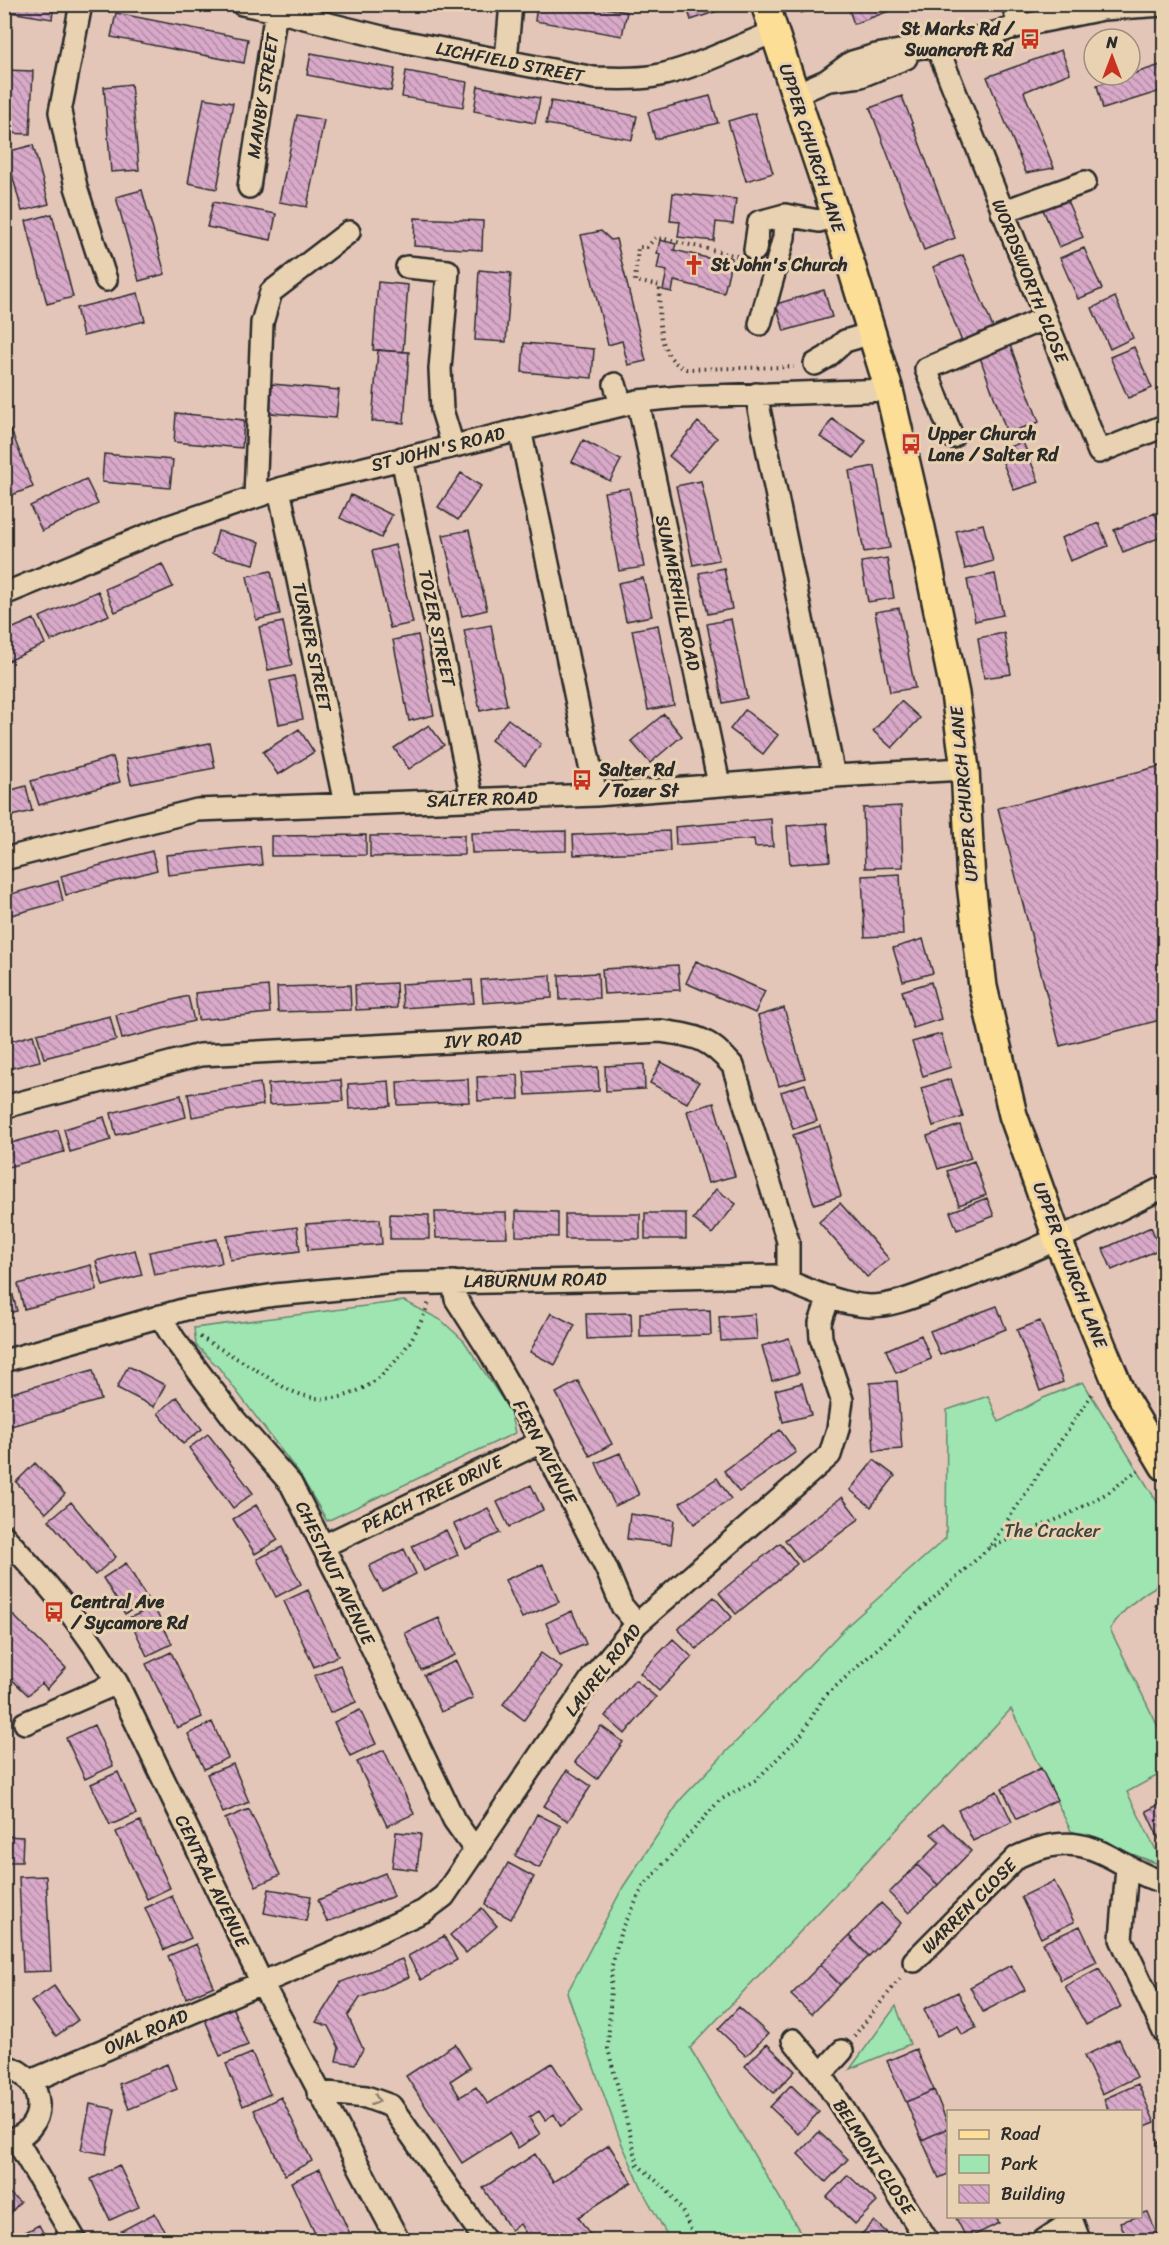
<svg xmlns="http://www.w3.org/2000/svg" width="1169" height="2245" viewBox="0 0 1169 2245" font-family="Sriracha,sans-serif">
<defs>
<pattern id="building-back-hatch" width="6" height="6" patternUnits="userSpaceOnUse" patternTransform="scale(1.5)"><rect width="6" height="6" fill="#d9a9c9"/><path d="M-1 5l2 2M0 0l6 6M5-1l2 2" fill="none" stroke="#b08aa3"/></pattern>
</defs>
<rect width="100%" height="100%" fill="#e4c6b8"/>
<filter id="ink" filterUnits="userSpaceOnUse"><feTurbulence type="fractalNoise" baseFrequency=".0167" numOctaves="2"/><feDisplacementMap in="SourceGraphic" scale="12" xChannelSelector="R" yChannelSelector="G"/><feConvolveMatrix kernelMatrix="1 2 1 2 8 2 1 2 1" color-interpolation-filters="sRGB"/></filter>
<g filter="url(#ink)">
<path fill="#9ee5b2" stroke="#64886e" stroke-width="1.5" d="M404,1301L441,1320L464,1341L510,1411L515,1433L327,1521L300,1475L219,1368L196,1345L194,1328Z
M1083,1382L1164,1513V1582C1142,1593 1124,1608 1110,1629L1164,1739V1772L1127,1792L1164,1866L1071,1831L1011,1709L690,2048L805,2240H670L646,2197L621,2142L567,1993L623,1887L682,1798L849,1624L946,1538L947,1410L988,1396L999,1422L1041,1399Z
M896,2006L910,2044L850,2069Z"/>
<path fill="url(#building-back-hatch)" stroke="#2b2b2b" stroke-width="1.5" d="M4,4H54L52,19L4,11Z
M537,4H584L627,12L622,36L535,21Z
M686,4H718L720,10L691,20Z
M798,4H822L801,13Z
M847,4H908L854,24Z
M116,13L248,39L244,63L111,37Z
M1061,50L1070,73L1024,92L1054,168L1026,173L987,77Z
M311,53L395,69L391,91L307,75Z
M1164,64V90L1103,109L1097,85Z
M4,70L33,71L30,134L4,133Z
M406,71L467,82L463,107L402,97Z
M131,84L139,170L111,172L104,87Z
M478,86L540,98L535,123L474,111Z
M710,96L718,123L655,139L648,112Z
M902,96L955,238L924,250L870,108Z
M204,98L233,103L217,189L188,183Z
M551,101L637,116L632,140L546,124Z
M755,113L773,173L746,181L728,121Z
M297,115L324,120L307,207L279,202Z
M33,145L49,204L22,211L6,152Z
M142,190L165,274L139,281L116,197Z
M673,193L736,199L733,224L716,222L714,241L678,237L680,222L670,221Z
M1065,196L1083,237L1059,247L1042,207Z
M213,202L276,214L271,240L207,227Z
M52,214L73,297L47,304L26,221Z
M415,218L483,221L482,250L414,246Z
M601,231L611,240L616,239L646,361L628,365L622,341L608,345L581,235Z
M660,240L676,244L674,250L720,261L722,255L732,258L724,293L674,281L672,292L663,290L667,271L657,269L660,254L657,253Z
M1084,248L1102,289L1078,299L1060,258Z
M963,255L994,330L962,342L933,267Z
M479,270L511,273L506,342L475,340Z
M378,282L408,285L403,352L373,350Z
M824,290L832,317L784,331L776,304Z
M138,293L145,321L83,336L76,308Z
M1115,297L1133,338L1110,349L1092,308Z
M1008,340L1039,422L1007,433L978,352Z
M524,343L594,349L592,378L522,372Z
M1134,347L1152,388L1128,398L1110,357Z
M378,350L409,352L404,423L372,421Z
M272,384L339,390L336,418L270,413Z
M176,413L244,420L242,448L174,442Z
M832,419L866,441L854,458L820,437Z
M698,422L717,438L688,472L669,456Z
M11,430L33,487L4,498V433Z
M583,440L621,460L610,481L572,462Z
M1023,442L1039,482L1014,490L998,451Z
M104,454L173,460L170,488L102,482Z
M875,466L890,548L864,552L849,471Z
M461,473L481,486L458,520L438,507Z
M86,479L98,504L42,531L30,506Z
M701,481L719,560L693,565L676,486Z
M629,488L644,567L619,571L604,492Z
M351,495L392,515L381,538L340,518Z
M1155,513L1160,526L1164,525V545L1161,537L1123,552L1114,530Z
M1099,523L1108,546L1070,561L1061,538Z
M983,524L993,561L965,569L956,531Z
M469,530L487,610L462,616L443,535Z
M218,531L260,542L254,564L212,554Z
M395,545L413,623L390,628L372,551Z
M887,558L894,598L868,602L861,562Z
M162,564L173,587L115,612L105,589Z
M724,568L732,609L708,614L699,573Z
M271,571L280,614L256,620L247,576Z
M995,574L1003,615L975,621L967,580Z
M643,578L652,616L626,621L618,583Z
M98,591L109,615L51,641L40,617Z
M899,608L915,688L890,692L875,612Z
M34,619L45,644L4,663V632Z
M731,619L747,698L723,703L707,624Z
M283,622L292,665L268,670L259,627Z
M491,625L507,705L480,711L464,630Z
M658,625L674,705L648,710L632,630Z
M1004,633L1011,674L984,678L978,638Z
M418,635L434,715L409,721L393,640Z
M294,676L303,719L279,724L270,681Z
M901,701L920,718L892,748L873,731Z
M745,710L778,735L763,754L730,729Z
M664,714L682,736L650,763L631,741Z
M508,719L541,744L525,766L491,740Z
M429,725L444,745L409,769L394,748Z
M299,729L314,752L278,775L263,752Z
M210,743L215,768L131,784L126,759Z
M113,757L120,782L39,805L31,781Z
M1164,765V1019L1060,1046L998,808Z
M26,786L32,811L4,818V792Z
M901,806L903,867L865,868L863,808Z
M771,819L773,846L755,847L754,839L676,845L675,827Z
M827,823L830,861L790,864L787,826Z
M566,831V851L472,853L471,833Z
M669,831L670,851L574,855L573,835Z
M366,835V855L271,856V836Z
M464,835V855L370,857V836Z
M260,846L262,865L168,875L166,855Z
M152,851L157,870L66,895L61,876Z
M900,874L903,935L865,937L862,876Z
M58,881L63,901L4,917V896Z
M923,939L933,973L903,981L893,948Z
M696,961L765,991L755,1013L686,983Z
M678,965L680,990L604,994L602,969Z
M598,973L599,998L560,1000L559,975Z
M551,975L552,998L483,1003L481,980Z
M472,980L474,1003L403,1008L401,984Z
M931,982L941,1019L913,1028L902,991Z
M396,983L397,1008L356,1010L355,985Z
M350,985L351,1010L278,1012L277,987Z
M268,986L270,1013L198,1020L195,993Z
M188,996L194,1021L122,1039L116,1015Z
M784,1008L805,1078L779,1086L758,1016Z
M110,1016L116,1040L44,1058L37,1034Z
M941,1034L951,1067L923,1076L912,1042Z
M33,1035L40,1061L4,1070V1043Z
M661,1062L699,1082L687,1103L650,1083Z
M644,1064L645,1089L606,1091L605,1066Z
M598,1067L599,1091L526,1095L524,1071Z
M518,1075L519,1099L478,1101L477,1077Z
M468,1079L469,1102L398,1105L397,1082Z
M951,1079L963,1117L933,1126L921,1088Z
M341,1080L343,1101L269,1105L268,1084Z
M389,1081L391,1106L349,1109L348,1084Z
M260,1083L263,1105L192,1117L188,1094Z
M805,1084L817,1121L793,1129L781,1092Z
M181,1095L186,1117L116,1135L111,1113Z
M714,1103L735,1176L708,1183L687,1111Z
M104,1117L111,1140L70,1152L64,1129Z
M960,1125L971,1158L938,1169L927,1136Z
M820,1126L841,1196L814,1204L793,1135Z
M58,1130L64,1152L4,1168V1145Z
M974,1161L986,1195L959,1205L947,1171Z
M716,1189L736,1204L712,1234L693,1219Z
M987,1198L994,1216L957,1230L950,1212Z
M840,1203L889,1259L867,1277L819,1222Z
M516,1211L558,1212V1237L516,1236Z
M435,1212H506L507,1237L436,1238Z
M645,1213H686V1239H645Z
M390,1214L429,1215V1239H390Z
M565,1214H640V1239H565Z
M380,1219L382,1244L308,1250L306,1224Z
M297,1227L300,1251L230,1260L227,1236Z
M1151,1227L1160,1249L1112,1270L1103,1249Z
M217,1239L222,1263L154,1275L149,1252Z
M135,1250L142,1275L103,1286L96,1261Z
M91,1265L97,1290L24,1309L18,1284Z
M11,1288L17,1311L4,1314V1289Z
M997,1306L1006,1329L940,1355L930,1331Z
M710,1310L711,1335L640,1337V1313Z
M551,1313L575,1325L555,1365L530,1352Z
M631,1313L632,1337L587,1339L586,1314Z
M755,1314L757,1339L721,1341L719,1317Z
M1040,1321L1063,1382L1040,1391L1017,1330Z
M921,1335L931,1359L896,1373L886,1350Z
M789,1338L799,1373L772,1381L762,1346Z
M128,1366L165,1385L154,1407L117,1388Z
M93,1370L101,1400L4,1428V1395Z
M578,1381L612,1444L590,1456L556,1393Z
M897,1381L902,1449L874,1451L870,1383Z
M802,1383L811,1415L783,1422L775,1390Z
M177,1397L202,1429L183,1444L158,1413Z
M780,1430L796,1452L739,1492L724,1471Z
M208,1434L253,1493L233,1508L189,1448Z
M620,1453L639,1495L615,1506L596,1463Z
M874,1460L895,1476L871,1507L850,1490Z
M35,1463L65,1494L46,1513L16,1482Z
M717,1478L731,1499L694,1524L680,1503Z
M531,1485L543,1510L509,1527L497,1502Z
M842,1497L859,1519L802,1562L785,1540Z
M71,1502L116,1557L95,1575L49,1520Z
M256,1505L278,1540L255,1554L233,1519Z
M488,1508L500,1533L466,1549L454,1524Z
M630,1514L674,1520L671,1544L627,1539Z
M446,1530L458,1555L424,1571L412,1546Z
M780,1543L797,1564L736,1614L719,1593Z
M282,1547L301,1584L276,1597L257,1559Z
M404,1549L416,1574L382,1591L369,1566Z
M126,1563L148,1600L125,1614L103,1578Z
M543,1564L559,1602L522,1618L505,1580Z
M308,1590L338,1656L314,1667L284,1601Z
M714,1597L732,1617L696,1649L678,1629Z
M1164,1601V1627L1155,1605Z
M4,1606L66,1668L47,1689L42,1683L28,1695L4,1672Z
M154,1607L172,1644L147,1656L129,1618Z
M572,1611L586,1644L560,1655L546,1623Z
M439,1618L455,1655L421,1670L405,1633Z
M673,1639L692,1657L659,1691L640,1673Z
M171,1652L202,1717L177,1728L146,1664Z
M541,1653L562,1668L524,1720L503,1704Z
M456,1661L473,1698L441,1712L424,1675Z
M340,1665L356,1702L330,1713L314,1676Z
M635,1680L656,1697L625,1734L605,1716Z
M360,1710L376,1744L350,1756L334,1722Z
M212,1722L228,1758L204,1769L188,1734Z
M94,1725L113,1766L85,1779L66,1738Z
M601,1726L623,1742L597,1779L575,1762Z
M384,1750L414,1814L387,1826L357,1762Z
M233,1764L249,1802L223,1813L207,1774Z
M1041,1768L1057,1800L1017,1819L1002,1788Z
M567,1770L591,1786L568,1821L544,1806Z
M118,1772L136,1814L110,1825L91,1784Z
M997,1791L1012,1822L973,1841L958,1810Z
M1164,1802V1841L1161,1843L1146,1811Z
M249,1809L280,1875L256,1886L225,1819Z
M537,1814L561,1826L539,1868L515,1856Z
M140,1821L170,1888L147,1899L116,1832Z
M943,1823L971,1851L938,1885L917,1865L940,1842L931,1834Z
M396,1832L421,1834L417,1870L392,1867Z
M4,1836L23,1837L22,1862H4Z
M508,1863L534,1877L511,1919L485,1905Z
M917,1865L938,1885L909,1913L889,1893Z
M385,1873L394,1896L327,1922L318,1900Z
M46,1876L51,1971L23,1972L19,1877Z
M1054,1881L1074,1922L1041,1938L1021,1897Z
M269,1889L311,1896L306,1921L264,1913Z
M172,1896L191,1938L164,1950L145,1908Z
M881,1903L901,1923L869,1956L849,1936Z
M482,1908L497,1926L466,1953L450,1935Z
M1080,1926L1097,1962L1061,1980L1043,1943Z
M444,1936L457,1960L421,1980L408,1956Z
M849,1936L869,1956L840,1985L820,1965Z
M196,1944L214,1986L186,1998L168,1956Z
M402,1959L409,1977L360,1998L348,2016L363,2049L355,2064L336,2061L339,2048L328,2026L316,2022L341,1982Z
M820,1965L840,1985L811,2014L791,1995Z
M1011,1965L1025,1990L983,2012L970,1987Z
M1099,1968L1121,2007L1086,2025L1065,1986Z
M54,1986L78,2020L56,2036L31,2002Z
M958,1992L976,2028L962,2035L958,2026L937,2036L924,2009Z
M231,2004L248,2045L220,2056L203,2015Z
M739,2007L768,2034L746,2056L718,2029Z
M1119,2039L1137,2077L1102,2094L1084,2056Z
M455,2044L470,2068L450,2081L460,2097L476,2087L488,2104L552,2063L583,2111L561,2126L554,2114L545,2120L539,2111L529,2118L540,2134L518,2148L509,2133L462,2163L406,2076Z
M767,2044L795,2071L774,2093L745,2066Z
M916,2049L934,2090L906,2102L887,2061Z
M252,2053L270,2094L243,2106L226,2064Z
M167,2064L177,2089L129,2109L119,2084Z
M1138,2084L1155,2123L1140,2129V2112H1109L1104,2099Z
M791,2085L819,2112L798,2134L770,2107Z
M934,2090L948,2124V2128L922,2140L906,2102Z
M281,2097L312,2161L285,2175L254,2110Z
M90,2104L115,2109L106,2154L81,2150Z
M948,2128V2174L939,2178L922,2140Z
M819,2132L848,2159L826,2182L798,2154Z
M1164,2140V2160L1157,2143Z
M609,2145L632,2182L578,2217L594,2240H525L529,2238L520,2224L511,2230L483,2188L535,2154L553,2182Z
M119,2165L139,2207L110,2220L91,2179Z
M320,2169L350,2234L337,2240H318L291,2182Z
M848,2175L877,2202L855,2224L827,2197Z
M4,2189L20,2202L4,2221Z
M1148,2212L1159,2240H1127L1120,2222L1140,2216V2214Z
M155,2213L169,2240H126L121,2231Z
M955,2216H995L999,2223L967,2239Z
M874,2221L895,2240H856Z
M39,2225L47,2240H15L14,2238Z"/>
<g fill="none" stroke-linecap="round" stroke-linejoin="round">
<g stroke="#2b2b2b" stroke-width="26">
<path id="minor" d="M81,4L60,112L76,187L106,280
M242,4L276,11L390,39L594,78C614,78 635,80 655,76C691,70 738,46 774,32
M1013,4L1019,26
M936,44L1099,452L1164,426
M506,60L511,4
M830,80L861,76L906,58
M796,94L826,81L852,62L876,55L981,37L1019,26L1103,9L1164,5
M249,187L277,4
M1002,212L1085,182
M755,250L759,222L785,215L819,221L836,216
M407,267L448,271L440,369L442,410L453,446
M760,324L784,237L785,215
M815,364L827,357L845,341L872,333
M615,384L621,405
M756,394L834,776
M638,401L719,784
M520,429L596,795
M952,437L926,369L1045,318
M402,458L472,799
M279,489L345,804
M255,497L262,323L271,292L349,232
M4,594L167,527L279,489L638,401L679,397L889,390
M4,859L197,810L596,795L834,776L965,769
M4,1107L200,1055L660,1031C696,1036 708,1037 733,1066L788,1241V1281
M453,1282L456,1299L490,1352L541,1442L606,1568L622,1606L637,1624
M160,1316L174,1339L235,1420L291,1484L336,1572L454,1820L476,1851
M4,1361L186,1309L275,1295L392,1284L775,1276C805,1288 838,1305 870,1306C894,1306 918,1295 940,1287C1019,1259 1091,1224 1164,1187
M4,1536C46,1582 87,1629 117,1683L262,1983L398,2240
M323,1546L541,1442
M25,1723L117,1683
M1127,1868L1121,1939L1164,2032
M914,1961L1017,1857C1041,1846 1067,1839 1093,1849C1118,1858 1138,1876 1164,1882
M793,2040L821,2074L927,2240
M4,2066C49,2076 50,2135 4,2141
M821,2074L842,2051
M31,2081L348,1946L424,1911L444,1896L594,1675L637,1624L830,1455L838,1429L842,1400L821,1338L820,1323L829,1297
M318,2092L366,2097L391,2106L485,2240
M16,2139L75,2240
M1070,2216L1079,2240
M1044,2240L1071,2222"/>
</g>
<g stroke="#2b2b2b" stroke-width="32">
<path id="major" d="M765,4L836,216L889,390L921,528L955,694L965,769L971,883L983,987L1013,1115L1058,1240L1122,1395L1164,1466"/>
</g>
<path stroke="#2b2b2b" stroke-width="4" stroke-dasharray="1.5 4.5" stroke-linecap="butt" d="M737,256L656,237L647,247H638L635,281L660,286C659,313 655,357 686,369L794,367
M200,1337C221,1349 242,1361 263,1374C273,1380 283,1388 294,1392C358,1419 410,1357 429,1302
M989,1548L1065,1516L1109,1492L1140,1468
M854,2036L902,1976
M696,2240L681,2209L667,2190L638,2165L608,2049L612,1966L620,1934L643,1887L720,1800L756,1780L801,1735L824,1697L989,1548L1094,1391"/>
<use href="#minor" stroke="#e8d2b1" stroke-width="21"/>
<use href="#major" stroke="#fcde96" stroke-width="27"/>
</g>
<defs><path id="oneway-chevron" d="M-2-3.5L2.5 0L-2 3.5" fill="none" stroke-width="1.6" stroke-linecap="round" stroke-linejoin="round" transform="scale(1.5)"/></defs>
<use stroke="#8a7e6e" href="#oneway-chevron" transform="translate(376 2100) rotate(21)"/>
</g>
<defs>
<g id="bus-bare" transform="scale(1.62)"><path d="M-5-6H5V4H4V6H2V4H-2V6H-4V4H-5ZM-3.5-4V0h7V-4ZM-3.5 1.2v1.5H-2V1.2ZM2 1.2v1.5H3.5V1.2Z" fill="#c8321e" stroke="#e8d2b1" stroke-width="2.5" paint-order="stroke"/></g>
<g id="church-bare" transform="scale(1.62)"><path d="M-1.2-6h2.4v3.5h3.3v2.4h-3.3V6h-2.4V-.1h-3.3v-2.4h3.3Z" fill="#c8321e" stroke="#e8d2b1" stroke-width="2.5" paint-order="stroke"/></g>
</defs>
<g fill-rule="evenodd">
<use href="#bus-bare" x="1030" y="39"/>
<use href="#church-bare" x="694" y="265"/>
<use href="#bus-bare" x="911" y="444"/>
<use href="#bus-bare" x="582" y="780"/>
<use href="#bus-bare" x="54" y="1612"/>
</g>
<g text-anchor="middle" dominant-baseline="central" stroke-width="6" stroke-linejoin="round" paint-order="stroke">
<g font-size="18" font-weight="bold" fill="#2b2b2b" stroke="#e8d2b1" text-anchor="start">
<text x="1013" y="29" text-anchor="end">St Marks Rd /<tspan x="1013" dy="21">Swancroft Rd</tspan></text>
<text x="711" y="265">St John's Church</text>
<text x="928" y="434">Upper Church<tspan x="928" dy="21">Lane / Salter Rd</tspan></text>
<text x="599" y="770">Salter Rd<tspan x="599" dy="21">/ Tozer St</tspan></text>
<text x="71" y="1602">Central Ave<tspan x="71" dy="21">/ Sycamore Rd</tspan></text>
</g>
<g font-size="18" fill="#2b2b2b" stroke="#e8d2b1">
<text transform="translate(510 62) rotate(11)">LICHFIELD STREET</text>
<text transform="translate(263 96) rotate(-81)">MANBY STREET</text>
<text transform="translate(812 148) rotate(72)">UPPER CHURCH LANE</text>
<text transform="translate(1030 281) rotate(68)">WORDSWORTH CLOSE</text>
<text transform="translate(438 449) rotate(-14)">ST JOHN'S ROAD</text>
<text transform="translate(678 593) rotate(78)">SUMMERHILL ROAD</text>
<text transform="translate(437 628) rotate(78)">TOZER STREET</text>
<text transform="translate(312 647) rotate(78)">TURNER STREET</text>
<text transform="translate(964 794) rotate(-95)">UPPER CHURCH LANE</text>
<text transform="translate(482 799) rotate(-2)">SALTER ROAD</text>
<text transform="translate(483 1040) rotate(-3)">IVY ROAD</text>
<text transform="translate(1070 1265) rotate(69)">UPPER CHURCH LANE</text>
<text transform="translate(535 1280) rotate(-1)">LABURNUM ROAD</text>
<text transform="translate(545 1452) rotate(62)">FERN AVENUE</text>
<text transform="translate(432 1494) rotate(-26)">PEACH TREE DRIVE</text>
<text transform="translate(335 1573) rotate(64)">CHESTNUT AVENUE</text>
<text transform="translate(603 1670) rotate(-52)">LAUREL ROAD</text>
<text transform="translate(212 1881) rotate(64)">CENTRAL AVENUE</text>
<text transform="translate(969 1906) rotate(-45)">WARREN CLOSE</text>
<text transform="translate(146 2032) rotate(-23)">OVAL ROAD</text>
<text transform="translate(874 2157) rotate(57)">BELMONT CLOSE</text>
</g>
<g font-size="18" fill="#3c473f" stroke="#e8d2b1">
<text x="1052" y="1531">The Cracker</text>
</g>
</g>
<rect width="1169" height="2245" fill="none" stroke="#e8d2b1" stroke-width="24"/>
<rect x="12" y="12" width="1145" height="2221" fill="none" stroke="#2b2b2b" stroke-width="2" filter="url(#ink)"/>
<rect x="947" y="2110" width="195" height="108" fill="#e8d2b1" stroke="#9c8f7b" stroke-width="1.5"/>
<rect x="959" y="2130" width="30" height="9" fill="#fcde96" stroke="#9c8f7b" stroke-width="1.5"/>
<text x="1001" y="2140" font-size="18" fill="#2b2b2b">Road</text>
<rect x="959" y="2155" width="30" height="18" fill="#9ee5b2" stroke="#9c8f7b" stroke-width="1.5"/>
<text x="1001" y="2170" font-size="18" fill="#2b2b2b">Park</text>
<rect x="959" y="2185" width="30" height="18" fill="url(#building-back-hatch)" stroke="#9c8f7b" stroke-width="1.5"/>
<text x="1001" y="2200" font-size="18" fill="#2b2b2b">Building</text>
<g transform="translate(1112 57)"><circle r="28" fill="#e8d2b1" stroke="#9c8f7b" stroke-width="1.5"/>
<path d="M0-4.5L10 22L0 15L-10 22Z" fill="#c8321e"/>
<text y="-9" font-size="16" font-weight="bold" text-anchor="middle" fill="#2b2b2b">N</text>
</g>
</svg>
